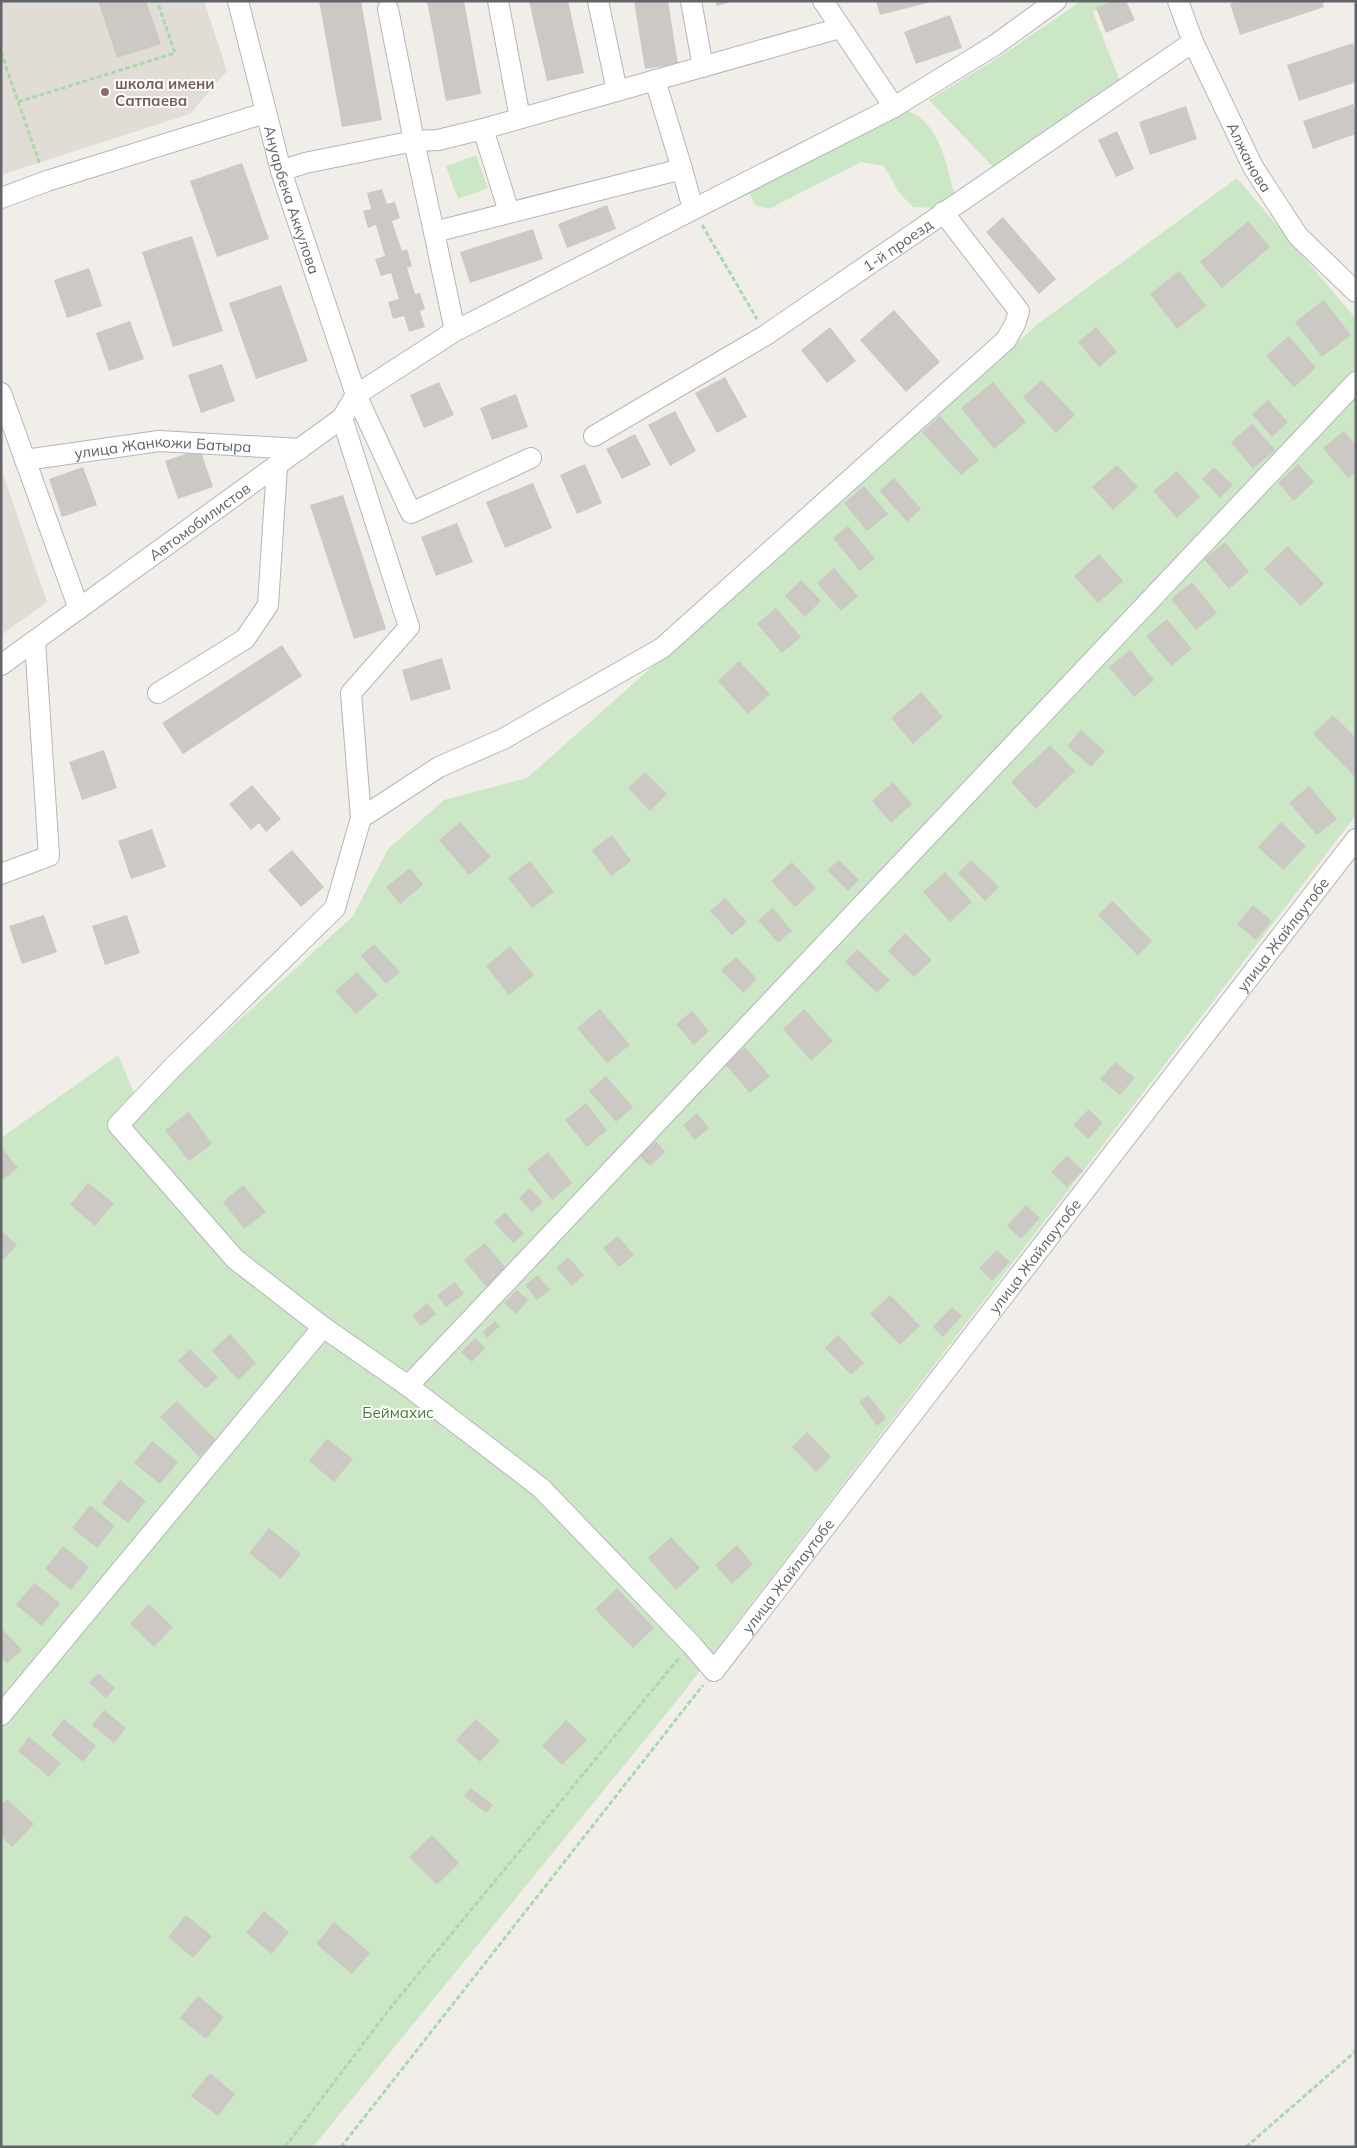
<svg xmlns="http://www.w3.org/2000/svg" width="1357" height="2148" viewBox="0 0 1357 2148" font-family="Mulish,sans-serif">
<rect width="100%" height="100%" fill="#f1ede8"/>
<path fill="#e1ddd6" d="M1,1H204L227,71L190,114L1,175Z
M1,468L47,602L1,635Z"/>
<path fill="#cce7c6" d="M1081,1H1108L1093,12L1121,84L993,167L929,100L1001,56Z
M908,111C940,124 946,163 954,193L933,208L913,207L900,194L884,166L861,162L769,209L755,205L747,189Z
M476,155L488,188L458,199L446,166Z
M1237,178L1356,319V815L679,1698L313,2147H1V1138L118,1055L141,1110L353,916L388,849L444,800L527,778L1039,323Z"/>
<path fill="#ccc8c4" d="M98,1H146L161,44L117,58Z
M319,1H361L382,120L342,127Z
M427,1H464L481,94L446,101Z
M529,1H568L584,73L547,81Z
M634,1H668L678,64L645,69Z
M715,1H730V2L717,6Z
M876,1H931V2L880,15Z
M1111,1H1126L1135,20L1106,33L1096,8Z
M1238,1H1322L1324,7L1240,35L1230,4Z
M950,15L962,48L916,64L904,32Z
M1353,43L1356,51V82L1299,101L1287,65Z
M1353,104L1356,113V134L1313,149L1303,121Z
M1186,106L1197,139L1150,155L1139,122Z
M1117,131L1134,169L1116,177L1098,140Z
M242,163L269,239L217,257L190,181Z
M382,189L387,204L395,202L400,218L392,221L402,251L407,249L412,266L407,268L415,294L420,293L425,309L420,311L425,327L409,332L404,316L393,319L388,302L399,299L391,273L381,276L375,259L385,256L376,225L368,228L363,211L371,209L367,193Z
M607,205L616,229L567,248L558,224Z
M1003,217L1056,279L1039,294L986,232Z
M1248,221L1270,247L1222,288L1200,262Z
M533,229L543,259L470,283L460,252Z
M192,236L223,331L173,347L142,252Z
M89,268L102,306L67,318L54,280Z
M1179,271L1206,306L1177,329L1150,294Z
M281,285L308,361L256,379L229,303Z
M1324,300L1351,335L1322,357L1295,322Z
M894,310L940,362L906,392L860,340Z
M130,321L144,359L109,371L96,333Z
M830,327L856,361L827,383L801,350Z
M1096,327L1117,352L1099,367L1078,342Z
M1289,336L1316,368L1294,387L1266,356Z
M222,364L235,401L201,413L188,375Z
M725,377L747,417L717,433L695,393Z
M1042,380L1075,415L1056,433L1023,397Z
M439,382L454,415L424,428L410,395Z
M993,382L1026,422L994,449L961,408Z
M516,394L528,427L492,440L480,408Z
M1268,400L1288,422L1272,437L1252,414Z
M675,411L696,451L670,466L648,425Z
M940,416L979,460L961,475L922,432Z
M1252,424L1275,450L1253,469L1231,442Z
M1344,431L1356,445V472L1348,478L1323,448Z
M635,434L651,465L622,479L606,449Z
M200,449L213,487L178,499L165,461Z
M585,464L602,503L577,514L560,475Z
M1298,464L1314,482L1294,501L1278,483Z
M1117,465L1138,487L1113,510L1092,487Z
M83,467L97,505L62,517L49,479Z
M1214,467L1233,485L1220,498L1202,479Z
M1177,471L1200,497L1177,518L1153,491Z
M894,478L921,509L907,522L880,491Z
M533,483L552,528L505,548L486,502Z
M864,486L888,514L867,531L844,503Z
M343,495L386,629L354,639L310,505Z
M457,523L473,562L436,576L421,537Z
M848,526L875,558L860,571L833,538Z
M1225,542L1249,572L1229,589L1204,559Z
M1288,546L1324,584L1301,606L1264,569Z
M1099,554L1123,581L1098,603L1074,576Z
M834,568L858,596L841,611L817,583Z
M801,580L821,601L805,617L785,596Z
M1192,582L1217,613L1196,630L1171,599Z
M776,608L801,637L782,653L757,624Z
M1167,619L1192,649L1171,666L1146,636Z
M282,645L302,676L183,754L162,723Z
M1130,650L1154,680L1134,697L1109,667Z
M442,658L451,689L411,701L402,670Z
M739,661L770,694L748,714L718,681Z
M921,692L943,717L913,744L891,718Z
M1333,715L1356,738V778L1313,734Z
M1081,730L1105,751L1091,767L1067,746Z
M1050,745L1075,771L1036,809L1011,782Z
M104,750L117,788L82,800L69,762Z
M645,772L667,794L650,811L628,788Z
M893,782L912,804L891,823L872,801Z
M252,785L281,819L266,832L259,823L251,830L229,804Z
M1309,786L1337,819L1317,835L1289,803Z
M460,822L491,857L469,875L439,840Z
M1281,822L1306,846L1283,870L1258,847Z
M152,829L166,867L131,879L118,841Z
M612,835L631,861L611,876L592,850Z
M292,850L324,887L301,907L268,870Z
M839,860L859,880L848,891L827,870Z
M971,860L999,887L985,901L958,873Z
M530,861L554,892L532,908L508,878Z
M792,862L816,888L795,907L771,881Z
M410,868L423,885L400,904L386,887Z
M945,872L972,902L950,922L923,892Z
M725,898L747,922L732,935L710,911Z
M1113,901L1152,941L1138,956L1098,915Z
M1253,905L1272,921L1256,940L1237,924Z
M773,908L792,931L778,943L758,920Z
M44,915L57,952L22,964L9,926Z
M127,915L140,953L105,965L92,926Z
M905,933L932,960L914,977L888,951Z
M374,944L400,972L386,984L361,956Z
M510,946L534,975L509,995L486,966Z
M857,949L890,980L877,993L845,962Z
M736,957L757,979L743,993L721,970Z
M357,972L378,995L356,1014L335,991Z
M600,1009L630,1045L607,1063L577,1028Z
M804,1009L833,1041L811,1061L783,1029Z
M692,1011L709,1031L694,1045L676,1024Z
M745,1047L770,1076L750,1093L725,1064Z
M1115,1062L1135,1078L1120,1095L1100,1079Z
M606,1076L633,1107L616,1122L589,1091Z
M586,1103L607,1130L587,1147L565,1120Z
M1089,1109L1103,1123L1088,1139L1073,1125Z
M189,1112L212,1144L189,1161L165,1130Z
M697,1113L709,1128L695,1140L683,1125Z
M656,1141L665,1152L650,1166L640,1156Z
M1,1147L18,1168L1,1181Z
M548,1152L572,1183L552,1200L527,1169Z
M1067,1155L1083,1171L1067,1187L1051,1172Z
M88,1183L114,1203L95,1226L70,1205Z
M243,1185L266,1212L244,1229L223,1202Z
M530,1188L543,1202L532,1212L519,1198Z
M1026,1205L1040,1218L1021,1239L1007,1226Z
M505,1212L524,1234L513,1243L494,1222Z
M1,1230L17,1245L1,1262Z
M618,1236L634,1255L619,1267L603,1248Z
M485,1243L510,1273L489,1290L464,1260Z
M997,1250L1010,1262L992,1281L979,1268Z
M568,1257L584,1275L572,1286L556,1268Z
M538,1275L550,1290L537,1300L525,1285Z
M455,1282L464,1294L446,1307L437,1295Z
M517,1290L528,1300L516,1314L504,1303Z
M890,1295L920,1326L900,1345L870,1314Z
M427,1303L436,1314L421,1326L412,1316Z
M952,1307L962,1316L943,1337L933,1327Z
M495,1321L500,1326L487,1338L483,1332Z
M230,1334L256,1363L238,1380L212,1351Z
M838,1335L864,1363L851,1375L825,1348Z
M475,1338L485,1348L472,1362L461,1352Z
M190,1349L218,1377L206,1389L178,1361Z
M868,1395L886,1418L877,1426L859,1402Z
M177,1401L216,1440L199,1457L160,1417Z
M807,1432L831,1457L816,1472L792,1447Z
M327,1439L353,1459L334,1482L309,1461Z
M152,1441L178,1462L160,1484L134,1463Z
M120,1480L146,1501L128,1523L102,1503Z
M90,1505L115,1526L97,1548L72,1528Z
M269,1528L301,1554L281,1579L249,1553Z
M671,1537L700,1568L676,1590L648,1558Z
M737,1545L753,1564L732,1584L715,1565Z
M63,1546L89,1567L71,1590L45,1569Z
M34,1583L60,1603L42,1626L16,1605Z
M617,1588L654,1628L633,1648L595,1609Z
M149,1604L173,1627L154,1647L130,1624Z
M1,1628L22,1650L7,1663L1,1657Z
M98,1673L115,1688L106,1698L89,1683Z
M104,1710L126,1728L114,1743L92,1725Z
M64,1719L96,1746L83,1762L51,1735Z
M476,1719L500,1741L480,1762L456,1740Z
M566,1720L587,1740L562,1765L542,1746Z
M29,1737L61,1763L49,1777L18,1751Z
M471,1788L493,1805L486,1813L464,1796Z
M7,1799L34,1824L12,1847L1,1836V1805Z
M432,1835L459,1863L437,1885L409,1857Z
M264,1911L289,1932L272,1954L246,1933Z
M186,1915L212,1936L193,1958L168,1937Z
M334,1922L370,1953L352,1974L316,1944Z
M198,1996L224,2017L206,2039L180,2018Z
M210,2073L235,2094L218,2116L191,2096Z"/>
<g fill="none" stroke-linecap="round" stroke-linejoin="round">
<g stroke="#b3b7ba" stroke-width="22">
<g id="minor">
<path id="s1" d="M238,1L281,171L356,395L411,513L531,458"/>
<path d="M498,1L520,118"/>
<path d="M691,1L703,67"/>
<path d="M823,1L894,107"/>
<path id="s2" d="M1178,1L1193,42L1253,167L1298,236L1356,292"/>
<path d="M388,9L414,141L438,140L483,129L617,91L598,1"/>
<path d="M655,80L682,169"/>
<path d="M617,91L840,28"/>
<path d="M483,129L509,212"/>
<path d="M281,171L305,163L414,141L434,232L682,169L693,209"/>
<path d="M1,198L47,181L265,113"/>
<path id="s3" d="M943,212L1019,311L1015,324L1006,340L662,648L503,739L439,767L361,818L335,908L174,1066L118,1125L235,1259L323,1327L408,1386L541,1488L691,1644L714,1671L1356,839"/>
<path d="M434,232L455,331"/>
<path d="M1,393L79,609"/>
<path d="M342,418L409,627L351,693L361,818"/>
<path id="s4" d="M594,436L766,335L1193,42"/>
<path id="s5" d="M25,460L159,441L300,449"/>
<path id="s6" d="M1,665L342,418L356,395L455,331L894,107L995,45L1056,1"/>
<path d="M158,693L245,639L268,605L277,466"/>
<path d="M1,874L49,856L35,641"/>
<path d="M408,1386L1356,382"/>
<path d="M1,1715L323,1327"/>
</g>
</g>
<path stroke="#a9d9ac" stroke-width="3" stroke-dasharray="5 2.5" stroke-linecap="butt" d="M1,52L40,165
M18,102L175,53L157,1
M702,225L757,319
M285,2147L391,2007L679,1658
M341,2147L703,1685
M1246,2147L1356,2051"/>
<use href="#minor" stroke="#fff" stroke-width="20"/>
</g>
<circle fill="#8d6e63" stroke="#fff" stroke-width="2" cx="105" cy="92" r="5"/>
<g text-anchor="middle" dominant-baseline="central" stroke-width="4" stroke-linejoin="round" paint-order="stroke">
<g font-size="15" font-weight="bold" fill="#785e54" stroke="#fff" text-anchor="start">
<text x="115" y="83">школа имени<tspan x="115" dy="17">Сатпаева</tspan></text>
</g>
<g font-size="15" fill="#5f6568" stroke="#fff">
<text stroke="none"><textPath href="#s2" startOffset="172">Алжанова</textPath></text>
<text stroke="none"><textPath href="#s1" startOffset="206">Ануарбека Аккулова</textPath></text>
<text stroke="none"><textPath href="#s4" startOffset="359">1-й проезд</textPath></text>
<text stroke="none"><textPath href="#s5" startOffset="139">улица Жанкожи Батыра</textPath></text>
<text stroke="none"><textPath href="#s6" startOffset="245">Автомобилистов</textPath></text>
<text stroke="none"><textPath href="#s3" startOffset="3108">улица Жайлаутобе</textPath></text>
<text stroke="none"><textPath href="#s3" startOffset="2702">улица Жайлаутобе</textPath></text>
<text stroke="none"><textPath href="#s3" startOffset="2298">улица Жайлаутобе</textPath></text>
</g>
<g font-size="15" fill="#418036" stroke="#fff">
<text x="398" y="1412">Беймахис</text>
</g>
</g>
<rect width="1357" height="2148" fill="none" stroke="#5f6568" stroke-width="5"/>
</svg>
